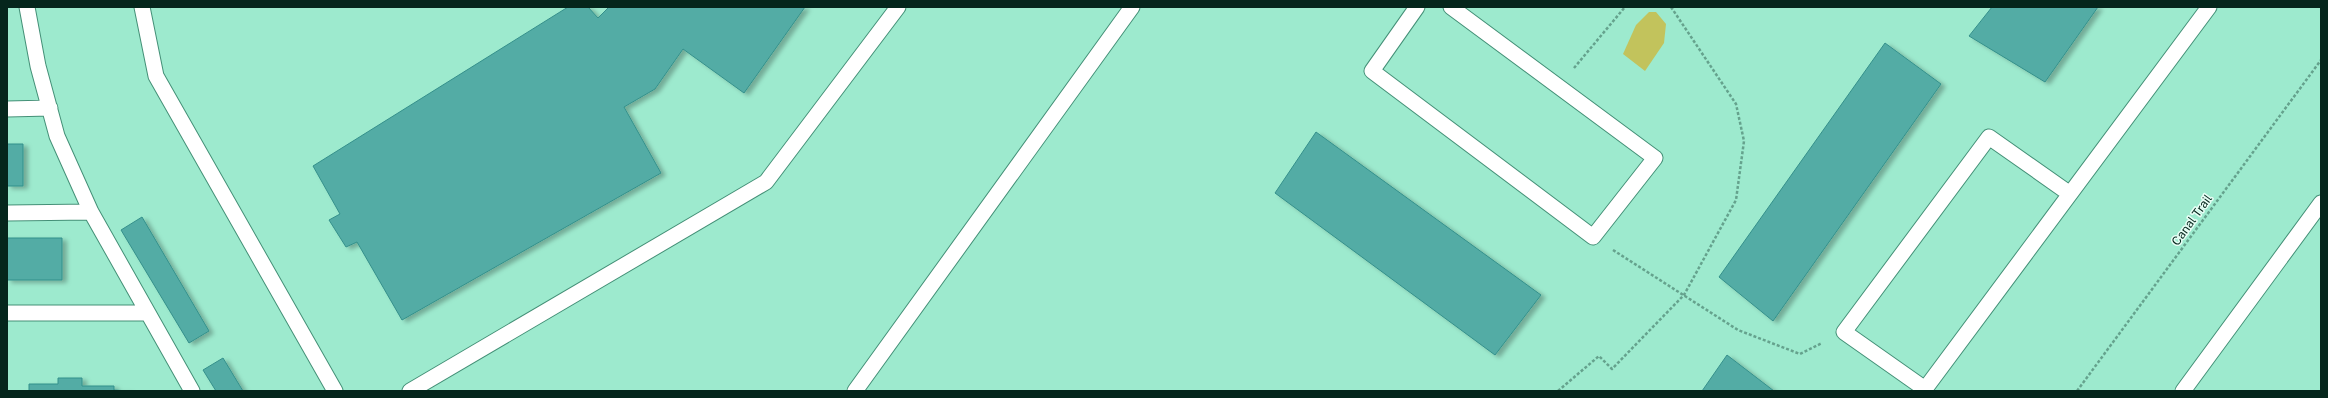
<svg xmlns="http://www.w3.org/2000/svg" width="2328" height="398" viewBox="0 0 2328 398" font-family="'Public Sans',sans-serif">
<defs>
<filter id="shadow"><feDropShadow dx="4.5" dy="2.5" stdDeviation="2" flood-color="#0004"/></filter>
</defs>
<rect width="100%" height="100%" fill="#9deace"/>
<path fill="#c2c35c" d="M1649,12H1656L1666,24L1664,43L1645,71L1623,54L1636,25Z"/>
<path fill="#53aca5" stroke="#35908b" filter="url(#shadow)" d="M568,7H588L598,18L609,7H805L744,93L683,49L655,89L624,107L661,173L402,320L357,242L346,247L329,220L340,214L313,166Z
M1992,7H2098L2045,82L1969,36Z
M1885,43L1941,84L1773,321L1719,277Z
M1316,132L1541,295L1495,355L1275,193Z
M7,144H23V186H7Z
M142,217L209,331L189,343L121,230Z
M7,238H62V280H7Z
M1727,355L1774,391H1702Z
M223,358L243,391H216L203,370Z
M58,378H82V386H114V390L129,391H29V384H58Z"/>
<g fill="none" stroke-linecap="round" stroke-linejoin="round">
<g stroke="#449077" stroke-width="17">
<path id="lane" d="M27,7L38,66L57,136L91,212L192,391
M142,7L156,76L335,391
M1417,7L1372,71L1593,237L1655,158L1451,7
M7,109L50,108
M2070,194L1989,137L1844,332L1925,389L2209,7
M7,213L91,212
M7,313H148
M410,391L766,182L898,7
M855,391L1132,7
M2183,391L2321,203"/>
</g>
<path stroke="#65a28d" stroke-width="2.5" stroke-dasharray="3 2" stroke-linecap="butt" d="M1574,68L1625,7
M1613,250L1738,330L1800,354L1822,343
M1558,391L1599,356L1612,369L1684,295L1736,200L1744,141L1736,104L1671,7
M2077,391L2321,60"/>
<use href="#lane" stroke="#fff" stroke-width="15"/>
</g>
<g text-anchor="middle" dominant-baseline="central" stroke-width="3" stroke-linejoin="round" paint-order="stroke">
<g font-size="12" fill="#05261c" stroke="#e8fef5">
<text transform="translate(2192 220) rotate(-54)">Canal Trail</text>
</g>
</g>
<rect width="2328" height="398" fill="none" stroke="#05261c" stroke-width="16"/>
</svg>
